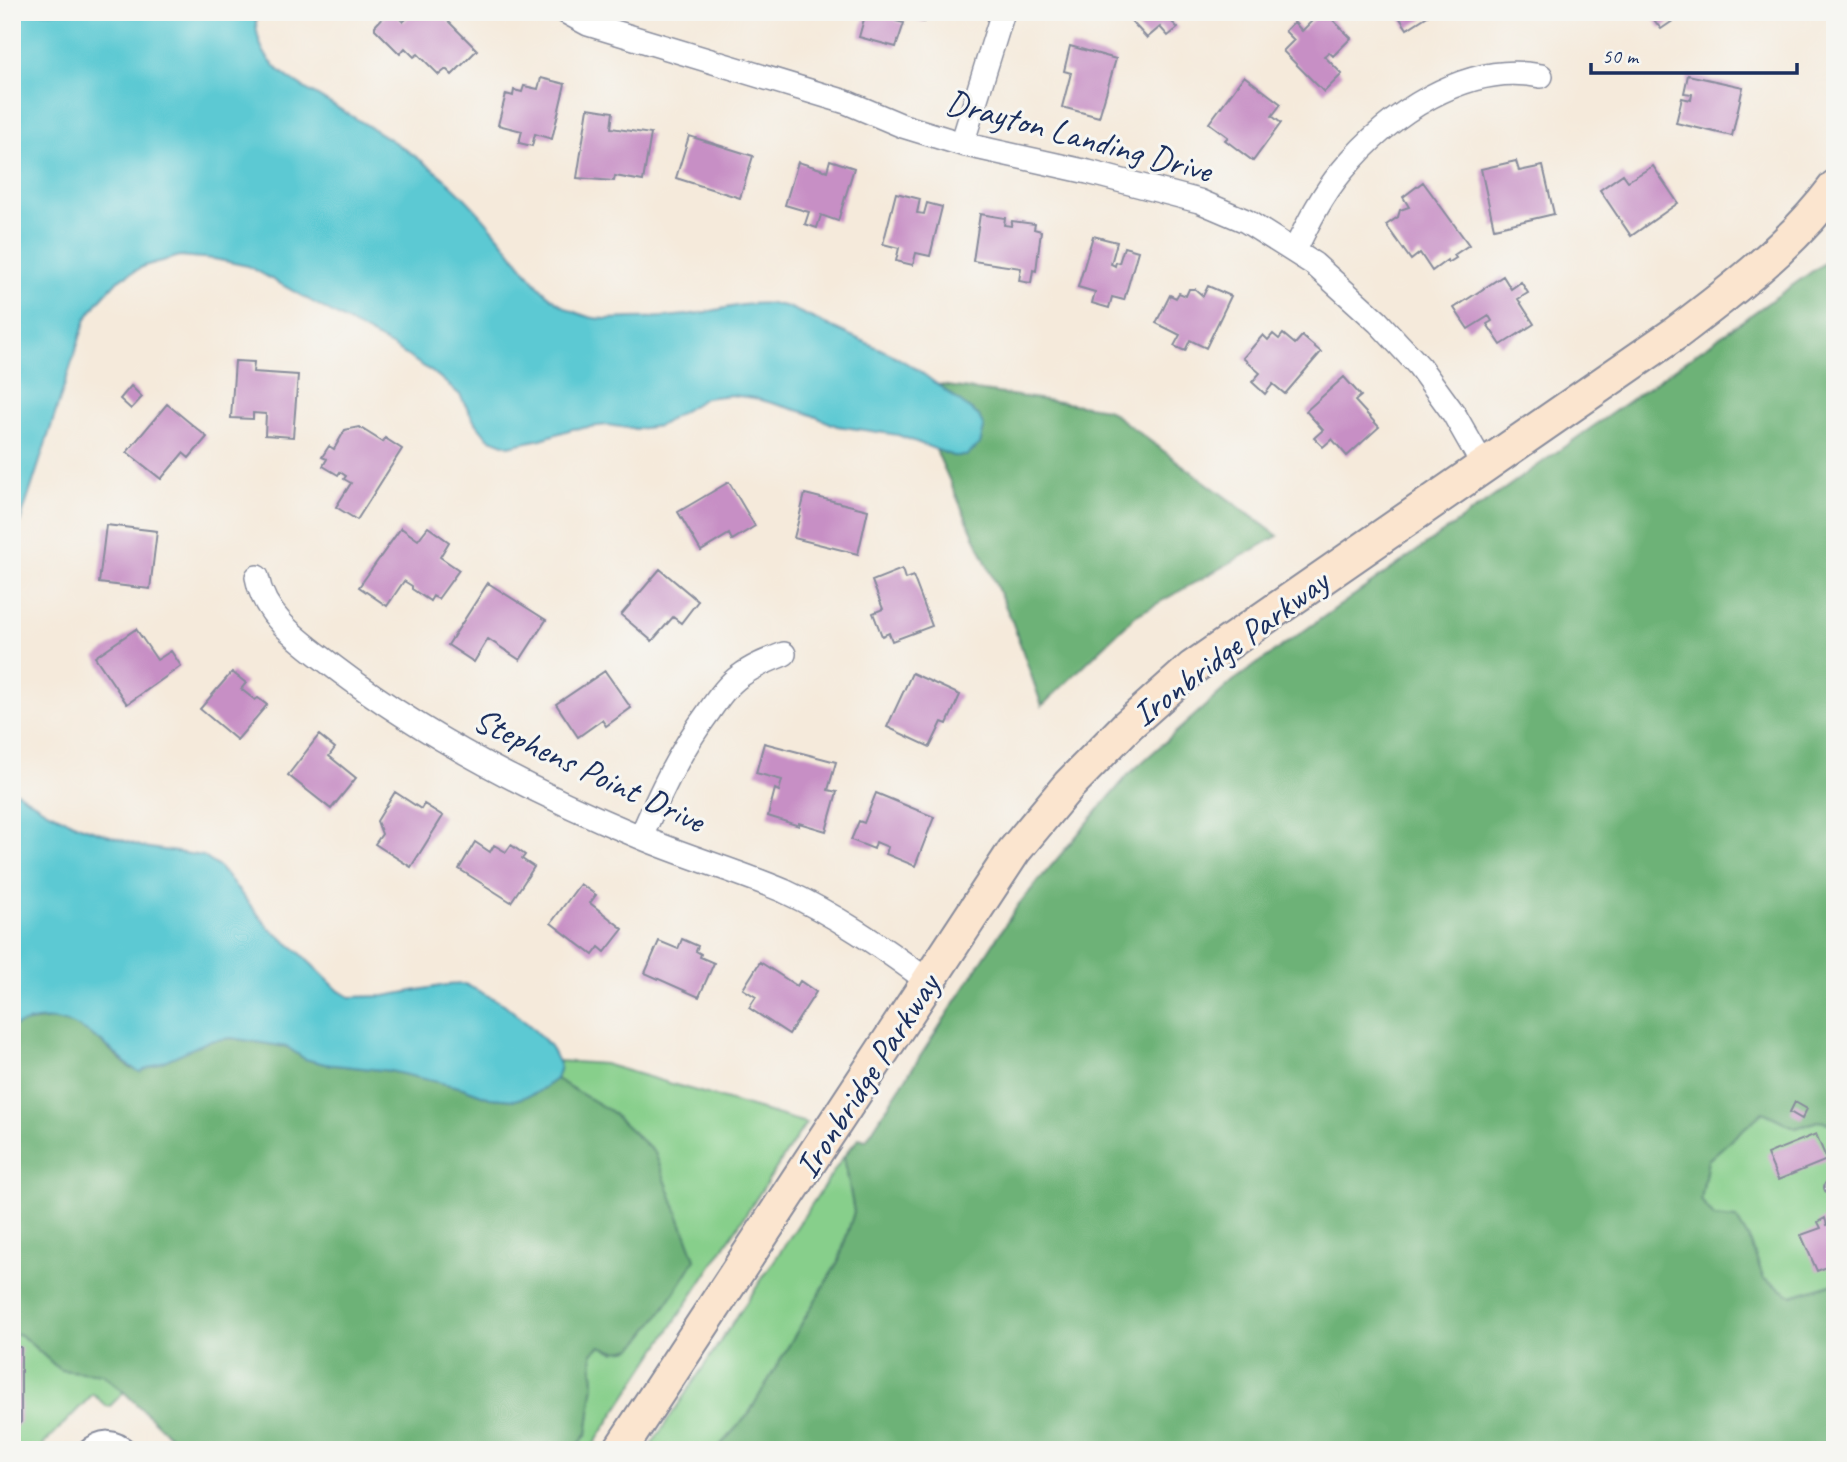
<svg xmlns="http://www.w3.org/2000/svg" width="1847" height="1462" viewBox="0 0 1847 1462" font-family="Caveat,sans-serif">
<rect width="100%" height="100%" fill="#f6f6f2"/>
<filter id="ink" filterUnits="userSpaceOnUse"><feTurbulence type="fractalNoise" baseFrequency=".0143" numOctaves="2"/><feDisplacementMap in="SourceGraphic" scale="14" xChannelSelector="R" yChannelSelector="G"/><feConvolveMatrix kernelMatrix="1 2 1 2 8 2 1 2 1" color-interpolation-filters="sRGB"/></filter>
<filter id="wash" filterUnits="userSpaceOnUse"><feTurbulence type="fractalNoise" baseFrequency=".00686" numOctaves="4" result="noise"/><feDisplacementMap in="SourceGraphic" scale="28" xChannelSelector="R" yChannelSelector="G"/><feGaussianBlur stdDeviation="1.57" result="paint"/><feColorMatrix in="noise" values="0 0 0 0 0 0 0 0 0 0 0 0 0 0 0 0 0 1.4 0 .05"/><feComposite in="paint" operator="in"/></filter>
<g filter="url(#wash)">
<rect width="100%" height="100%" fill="#f5eadb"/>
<path fill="#87cf8b" stroke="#517f74" stroke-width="2" d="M558,1061L604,1064L806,1123L590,1450H574L587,1434L594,1384L591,1353L600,1346L615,1352L695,1259L655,1153L610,1111L556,1079L560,1066Z
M1763,1111L1796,1128L1818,1121L1835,1124V1283L1792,1296L1764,1279L1750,1241L1714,1217L1701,1200L1708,1160Z
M844,1156L854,1212L839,1260L748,1415L716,1450H648Z
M12,1333L21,1335L60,1370L102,1374L124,1392L110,1406H106L93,1394L38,1450H12Z"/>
<path fill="#6db277" stroke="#44706a" stroke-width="2" d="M1824,263L1835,273V1124L1818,1121L1796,1128L1763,1112L1708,1160L1701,1200L1714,1217L1737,1219L1750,1241L1764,1279L1792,1296L1835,1283V1450H716L748,1415L839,1260L854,1212L844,1156L859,1138L866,1140L1018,905L1128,775L1233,681Z
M934,384L1107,409L1278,536L1135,616L1042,706L1012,621L935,448L953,456L979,416Z
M53,1019L80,1026L105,1045L131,1069L209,1040L231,1038L287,1047L305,1059L325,1064L390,1071L463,1088L490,1098L515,1100L536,1093L556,1079L610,1111L655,1153L695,1259C687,1274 643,1342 632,1348C620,1353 611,1350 600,1346L592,1353L594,1384L587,1434L574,1450H184L124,1392L102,1374L60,1370L21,1335L12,1333V1027L20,1023Z"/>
<path fill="#5cc9d3" stroke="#3c7c98" stroke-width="2" d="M12,12H256C255,30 259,47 270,61C284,78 308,90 326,101C363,123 400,144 434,170C457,188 478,211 497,234C524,266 545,306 589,317C603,321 617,318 631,318C654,318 677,317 700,313C730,308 757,298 788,307L891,354L918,370L979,416L984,428L980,444L966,456H953L898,435L837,426L807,413L754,398L731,395L705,398L659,426L636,429L607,425L572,429L541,439L509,446L488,438L473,419L460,395L438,376L395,348L248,266L214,259L180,256L144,266L118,280L99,301L86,319L12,547Z
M12,789L47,811L80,826L143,847L203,856L220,868L269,928L298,951L339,991L350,997L385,996L446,985L465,984L504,1004L530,1026L550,1046L560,1066L556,1079L536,1093L515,1100L490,1098L463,1088L390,1071L325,1064L305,1059L287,1047L231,1038L209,1041L140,1072C129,1068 123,1060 114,1052C83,1025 53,1009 12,1027Z"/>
<g id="blocks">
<path fill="#c78fc5" d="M388,12H394L403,22L413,12L420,17L425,12H439L477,50L452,75L446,69L439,75L418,54L414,57L405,48L400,54L375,29V26Z
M866,12H926L924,22L898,15L896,21L904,23L896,47L859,37Z
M1123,12H1176L1169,19L1178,28L1168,36L1160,27L1147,38Z
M1321,12H1325L1351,38L1333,56L1329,52L1324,56L1342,74L1324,92L1283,51L1294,40L1285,31L1294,22L1302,31Z
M1396,12H1427L1429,15L1407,29Z
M1648,12H1686L1661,29Z
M1070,46L1116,59L1099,117L1062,107L1071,73L1064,71Z
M1688,75L1743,87L1732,136L1676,123L1682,98L1691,100L1692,94L1684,93Z
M1244,76L1281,104L1272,116L1281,123L1253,161L1225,140L1228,137L1209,123Z
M541,78L565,84L552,139L535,134L532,146L519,143L522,131L498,125L506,94L513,96L514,90L522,92L524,86L538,89Z
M588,108L613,112L611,128L651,134L643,181L615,176L614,181L577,178Z
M689,136L753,156L740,198L676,178Z
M830,160L854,168L838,221L821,215L817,228L805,224L809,212L785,205L798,162L827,171Z
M1516,161L1519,171L1543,166L1554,214L1494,228L1481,169Z
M1653,166L1678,203L1631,236L1600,190L1623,174L1628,181Z
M1423,182L1469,245L1454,255L1456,258L1448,263L1447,260L1432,271L1420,253L1411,260L1386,225L1398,217L1400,210L1409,207L1403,197Z
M896,193L920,199L917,213L924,214L927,203L942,207L930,256L916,253L913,265L896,261L899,248L883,244Z
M980,214L1005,218L1004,225L1011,226L1012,221L1035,224L1034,229L1041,231L1036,271L1033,270L1031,283L1019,281L1021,268L973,261Z
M1093,236L1117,242L1111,264L1115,266L1116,262L1119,263L1124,247L1138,251L1124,300L1112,297L1109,308L1092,303L1095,292L1078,287Z
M1503,276L1511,289L1521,282L1528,293L1518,299L1534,324L1501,345L1487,324L1492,321L1489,316L1468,329L1454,308Z
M1208,286L1231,296L1206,348L1190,340L1185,351L1174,346L1180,335L1156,323L1170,295L1176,298L1179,293L1186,296L1189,289H1195L1203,296Z
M1273,334L1279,339L1283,334L1295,344L1302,336L1321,352L1285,394L1273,384L1265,394L1252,382L1260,373L1243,358L1263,335L1268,340Z
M235,361L254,362L253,372L298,375L293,437L265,435L266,414L253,413V419L231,418Z
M1344,377L1361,396L1355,401L1379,427L1347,456L1332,439L1323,447L1314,438L1323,430L1306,411Z
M131,386L142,397L131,409L120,399Z
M167,404L207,437L189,458L183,453L161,479L127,452Z
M359,427L383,442L385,438L402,449L357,520L336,507L351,483L344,479L346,476L340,472L338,475L323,466L327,459L322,457L329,446L334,449L345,430Z
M729,482L755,526L732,540L729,534L701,551L678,512Z
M805,494L868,510L858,554L794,538Z
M106,525L157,531L150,589L99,583Z
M428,527L449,542L440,557L459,570L438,599L433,596L430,601L412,589V586L404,581L387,606L359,587L401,528L418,540Z
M660,569L698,601L681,623L673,617L652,641L621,615Z
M902,569L905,579L913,576L932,626L892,641L889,633L882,636L873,613L883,609L872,581Z
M488,583L546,620L520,660L488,639L474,662L448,645Z
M136,629L157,660L171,651L181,666L127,704L95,657Z
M605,671L631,708L606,726L602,720L578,737L556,704Z
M232,672L246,683L241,689L255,700L258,698L267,705L237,740L200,709Z
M912,673L960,695L947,724L942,722L930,747L887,727Z
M319,735L335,748L329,756L356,778L331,809L288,775Z
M764,743L836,762L828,790L837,792L826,831L799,823V826L768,816L775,789L779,791L782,780L756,773Z
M395,792L421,809L424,804L443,816L411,867L375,844L382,834L377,821Z
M876,793L934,817L915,866L886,854L888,847L876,842L874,849L851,840L859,821L864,823Z
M475,842L490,852L494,845L506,852L511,845L525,855L522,859L534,867L511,902L459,869Z
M580,884L596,895L590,903L623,929L605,952L599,947L593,955L551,923Z
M682,939L698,946L696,951L701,954L700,957L714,963L699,997L645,973L659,941L678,949Z
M760,962L797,986L800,981L816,992L789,1034L749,1008L756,997L743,989Z
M1795,1102L1807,1109L1802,1119L1790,1112Z
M1816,1134L1827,1160L1778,1180L1767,1154Z
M1825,1218L1827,1225L1835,1222V1264L1817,1271L1801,1235L1821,1228L1818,1222Z
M12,1347H21V1422L12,1430Z"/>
</g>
</g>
<g filter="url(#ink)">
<use href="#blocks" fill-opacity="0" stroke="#888c9c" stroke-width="2"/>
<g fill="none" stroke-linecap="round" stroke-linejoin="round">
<g stroke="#888c9c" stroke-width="16">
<path id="lane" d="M1831,1187L1835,1186
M83,1450C100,1433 116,1434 132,1450"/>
</g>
<g stroke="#888c9c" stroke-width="26">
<path id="street" d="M566,12L588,24L846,102L903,126L962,144L1088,172L1199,201L1246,221L1314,264L1378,322L1419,366L1454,414L1483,465
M962,144L1003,12
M1295,250C1308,223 1322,195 1342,171C1387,116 1466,60 1541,76
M257,577C264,618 303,643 334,667C427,738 532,792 640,837C687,857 737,871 784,891C836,915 882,947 928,981
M641,837C660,793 679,752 708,713C717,700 727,685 740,676C753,666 769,660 784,654"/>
</g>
<g stroke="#888c9c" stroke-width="37">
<path id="secondary" d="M620,1450L1014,851L1069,785L1128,725L1192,668L1676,333C1733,290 1792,245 1835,187"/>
</g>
<use href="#lane" stroke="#fff" stroke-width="12"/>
<use href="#street" stroke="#fff" stroke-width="23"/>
<use href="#secondary" stroke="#fbe5cf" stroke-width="33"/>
</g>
</g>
<g text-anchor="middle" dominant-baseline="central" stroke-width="6" stroke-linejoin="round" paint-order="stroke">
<g font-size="35" fill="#1b2f5e" stroke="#f6f6f2">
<text transform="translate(1079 136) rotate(15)">Drayton Landing Drive</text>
<text transform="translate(1230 648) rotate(-37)">Ironbridge Parkway</text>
<text transform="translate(589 770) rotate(25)">Stephens Point Drive</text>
<text transform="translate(867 1076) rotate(-57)">Ironbridge Parkway</text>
</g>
</g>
<rect width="1847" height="1462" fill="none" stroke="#f6f6f2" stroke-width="42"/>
<path d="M1591 63v10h206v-10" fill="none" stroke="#1b2f5e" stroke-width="3.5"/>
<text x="1602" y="63" font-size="21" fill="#1b2f5e" stroke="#f6f6f2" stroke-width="5" paint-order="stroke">50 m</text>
</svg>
